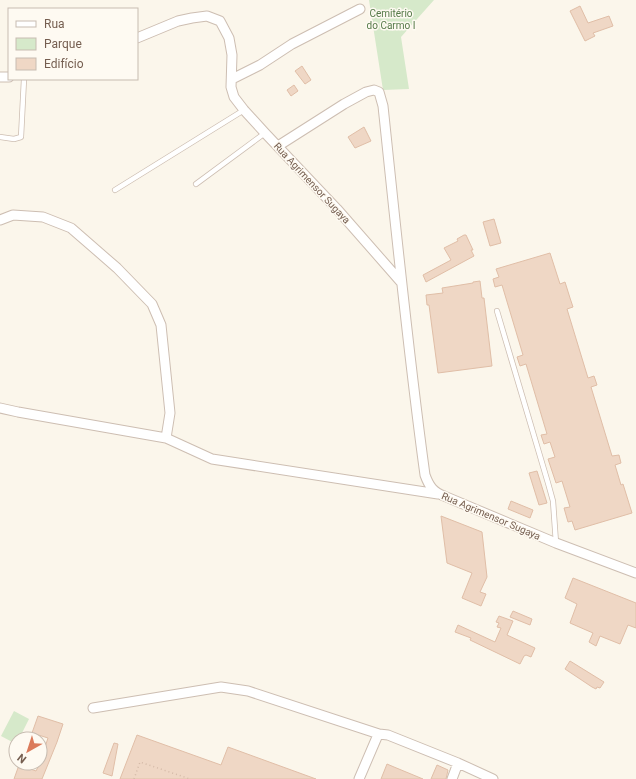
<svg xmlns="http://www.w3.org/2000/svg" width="636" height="779" viewBox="0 0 636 779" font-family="Roboto,sans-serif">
<rect width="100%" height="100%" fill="#fbf6eb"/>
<path fill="#d6e9ca" d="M369,0H434L401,37L409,89L383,90Z
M14,711L29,719L19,739H16V744L1,736Z"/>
<path fill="#efd7c5" stroke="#e0bea7" d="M580,6L588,23L609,16L613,26L593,33L595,36L585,41L570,11Z
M302,66L311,80L305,84L295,71Z
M294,85L298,91L291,96L287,90Z
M364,127L371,141L355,148L348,137Z
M494,219L501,243L490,246L483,222Z
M464,235H466L473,250H471L474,256L426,282L423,275L451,260L444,248L458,241L457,239Z
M550,253L560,284L565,282L570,298L573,307L567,309L588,378L594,376L597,385L591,387L612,456L619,455L621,463L615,465L621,485L623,484L632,513L575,530L572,521L568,522L564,508L570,507L562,481L556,483L548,459L555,457L550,442L544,444L541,435L547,434L526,364L520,366L517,357L523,355L502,285L495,287L493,279L499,277L496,269Z
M480,281L482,298H484L492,366L438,373L429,305H427L426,295L443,293L442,288L473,283V282Z
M537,471L547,503L539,505L529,473Z
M511,501L533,510L530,518L508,509Z
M441,516L482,532L487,577L480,592L486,594L481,606L462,598L472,573L447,563Z
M573,578L636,603V628L628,625L620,644L600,636L596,646L589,642L593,633L570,623L577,604L565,598Z
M513,611L532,619L530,625L510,617Z
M499,616L513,621L507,635L535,648L531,657L526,655L524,656L520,664L470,640L471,638L455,632L458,625L495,642L501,628L497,627L499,623L496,622Z
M570,661L604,682L600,688L597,687L596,689L592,687L565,669Z
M38,716L63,724L57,742L42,779H14L19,765L36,771L40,763V752L43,753L48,738L32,733Z
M137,735L221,765L228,747L316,779H120Z
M114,743L118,744L112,776L103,773Z
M387,764L394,767L423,779H381Z
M437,765L448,770L446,779H431Z"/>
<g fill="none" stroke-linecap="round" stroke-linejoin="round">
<g stroke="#cdbeb2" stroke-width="6">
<path id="service" d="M0,137L14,139L21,137L24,79
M196,184L265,133
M115,190L244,110
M497,311L548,483L553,501L556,543"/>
</g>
<g stroke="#cdbeb2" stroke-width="11">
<path id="minor" d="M137,38L178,21L192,18L207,16L220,21L229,38L232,55L231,87L234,97L244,110L265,133L337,209L401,282
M0,77H9
M232,79L260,65L292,44L360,9
M278,146L344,104L366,92L374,90L379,92L383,106C396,229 408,352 425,475C429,486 433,492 444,496L556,543L636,573
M0,220L13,215L43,217L71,228L117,268L152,304L161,325L170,413L166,438
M0,408L18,412L166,438L212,459L438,494
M93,708L221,687L248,691L379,734L388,735L458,763L493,779
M359,779L377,737L379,734
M452,779L458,763"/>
</g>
<path stroke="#d4baa8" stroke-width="1.5" stroke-dasharray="1 3" stroke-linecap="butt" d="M134,779L140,762L190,779"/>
<use href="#service" stroke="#fff" stroke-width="4.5"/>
<use href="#minor" stroke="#fff" stroke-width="9"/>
</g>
<g text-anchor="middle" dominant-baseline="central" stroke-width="3" stroke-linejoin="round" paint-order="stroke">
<g font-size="10" fill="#557a48" stroke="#fefaf2">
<text x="391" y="13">Cemitério<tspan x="391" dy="12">do Carmo I</tspan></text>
</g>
<g font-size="10" fill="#755e50" stroke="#fefaf2">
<text transform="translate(312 183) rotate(47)">Rua Agrimensor Sugaya</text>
<text transform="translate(491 516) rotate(23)">Rua Agrimensor Sugaya</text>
</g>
</g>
<rect x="8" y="8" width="130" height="72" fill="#fefaf2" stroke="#c7bcb1"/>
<rect x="16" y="21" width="20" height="6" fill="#ffffff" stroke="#c7bcb1"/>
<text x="44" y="28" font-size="12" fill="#755e50">Rua</text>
<rect x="16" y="38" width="20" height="12" fill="#d6e9ca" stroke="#c7bcb1"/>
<text x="44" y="48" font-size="12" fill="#755e50">Parque</text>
<rect x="16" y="58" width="20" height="12" fill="#efd7c5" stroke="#c7bcb1"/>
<text x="44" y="68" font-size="12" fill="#755e50">Edifício</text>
<g transform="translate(28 751) rotate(219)"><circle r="19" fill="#fefaf2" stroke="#c7bcb1"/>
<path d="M0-3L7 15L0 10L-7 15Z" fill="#db7b5b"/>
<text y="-6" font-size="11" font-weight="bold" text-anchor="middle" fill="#755e50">N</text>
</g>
</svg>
